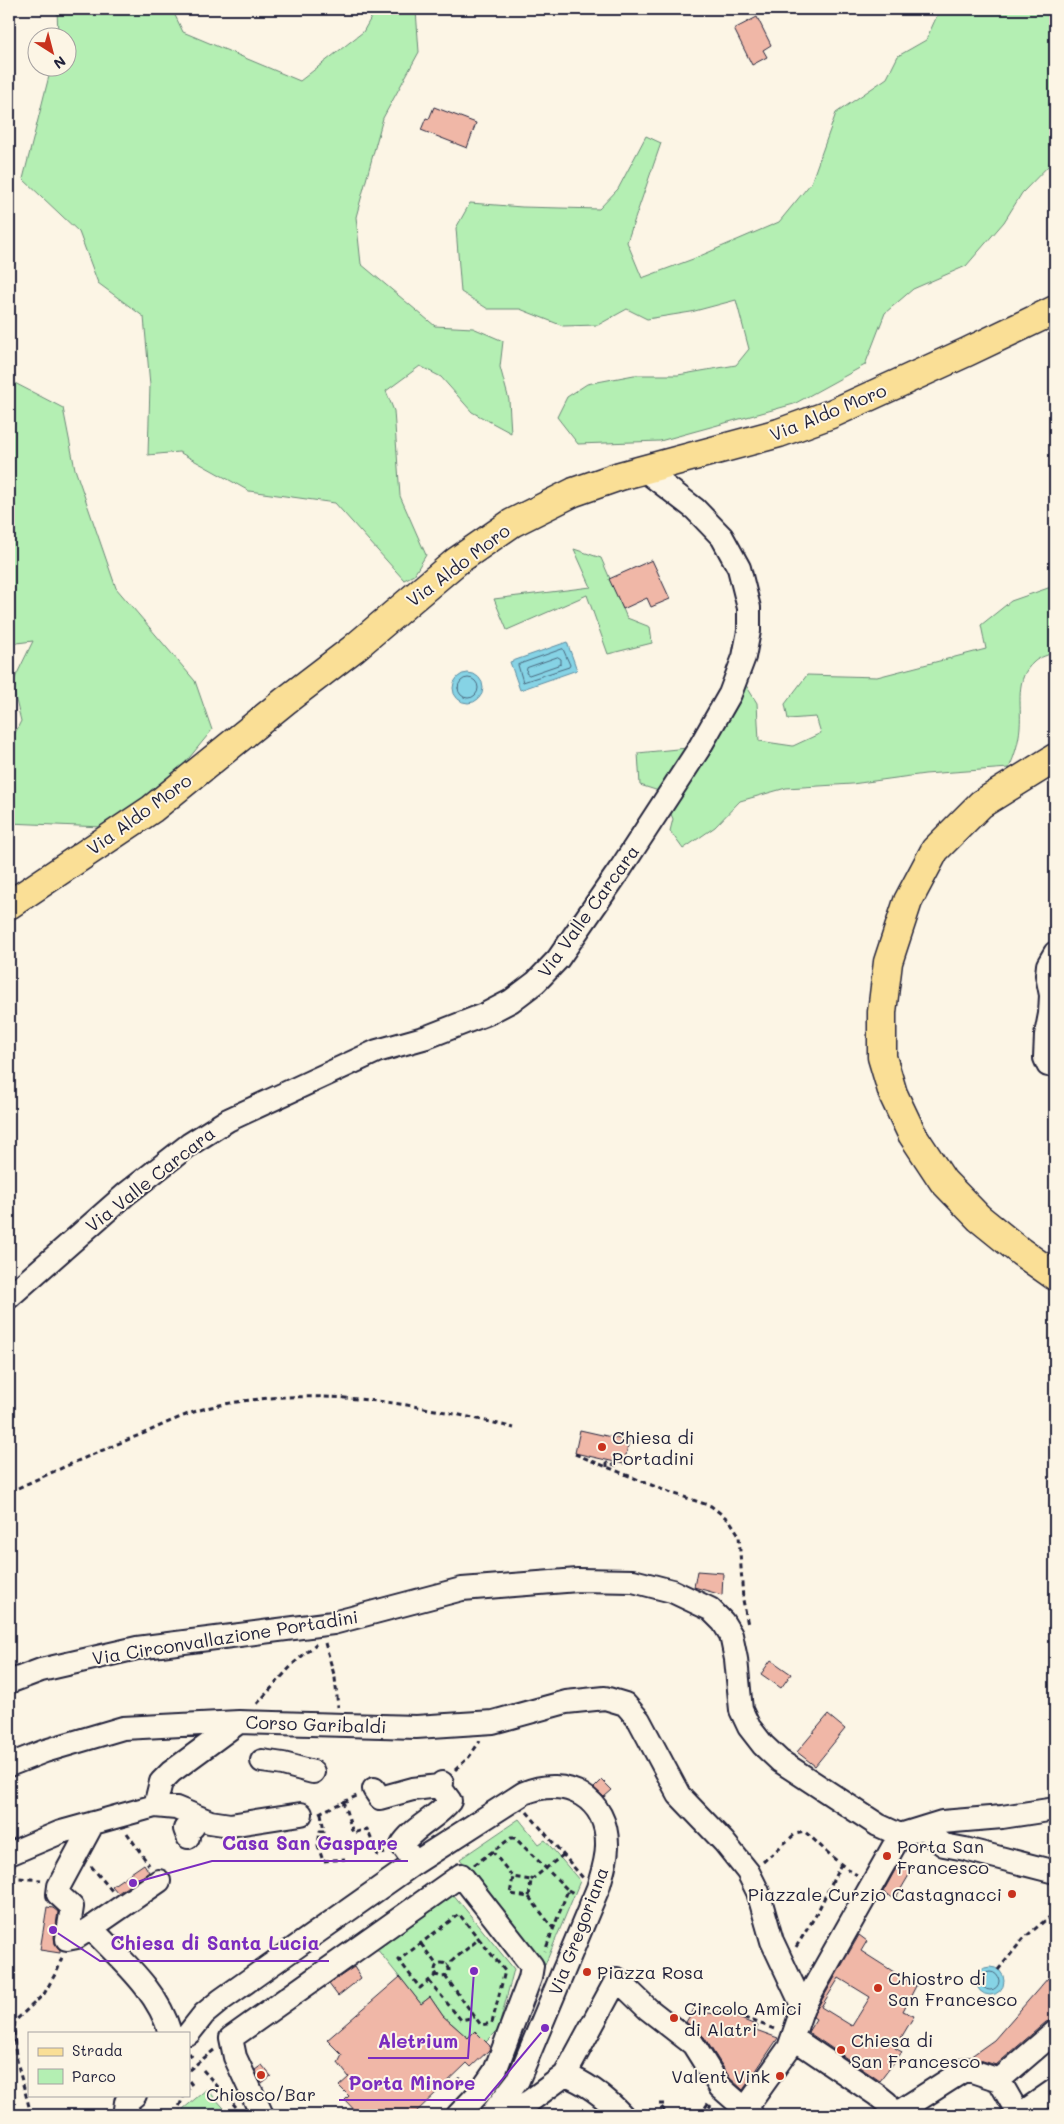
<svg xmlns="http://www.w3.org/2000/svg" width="1064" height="2124" viewBox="0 0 1064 2124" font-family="Mali,sans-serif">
<rect width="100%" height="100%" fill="#fcf5e5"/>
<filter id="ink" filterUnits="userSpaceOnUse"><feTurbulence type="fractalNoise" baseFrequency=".02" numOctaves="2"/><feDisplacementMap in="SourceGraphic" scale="10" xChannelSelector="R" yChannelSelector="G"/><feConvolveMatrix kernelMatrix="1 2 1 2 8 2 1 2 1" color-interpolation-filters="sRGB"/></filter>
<g filter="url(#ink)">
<path fill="#b4efb3" stroke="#6b8877" d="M57,9H172L183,32L300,81L363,32L376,9L416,10L419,52L383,118L356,217L361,264L435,326L473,328L503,341L500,367L509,400L511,433L472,412L441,377L420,366L386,391L394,411L400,496L426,555L414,575L404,580L335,503L249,491L179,452L148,455L150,385L144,317L98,283L79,232L23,179L51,68H68V38L58,37Z
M940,9H1055V159L1022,193L1004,222L966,266L913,289L885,313L865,365L794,404L660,441L578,444L557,417L567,397L587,384L634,375H678L736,365L749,349L736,300L691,312L647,319L627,309L598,325L563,326L520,309H488L461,292L456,228L470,203L522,207L599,209L618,189L646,136L661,143L627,242L642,278L693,259L779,222L811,183L836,113L887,78L898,56L926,40Z
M9,380L63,408L75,469L116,588L195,681L212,730L176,774L102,827L9,823V745L21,721L12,684L33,641L9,644Z
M574,549L601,558L627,618L650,627L652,643L608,654L587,595L507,630L494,599L591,587Z
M1051,587H1055V652C1049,655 1039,657 1034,662C1014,679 1022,704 1020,727C1019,741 1015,755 1009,768L925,774L852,784L786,788L740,801L715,827L683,849L670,831L673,819L662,792L640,785L638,753L687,748L742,679L757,703L759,741L793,746L821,733L816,717L788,719L785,704L807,675L877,677L986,649L981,625L1011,601Z
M519,1819L539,1844L545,1840L580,1881L545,1965L460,1859Z
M453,1894L514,1969L498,2030L486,2042L475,2031L462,2043L454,2035L458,2029L443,2016L430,1997L421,2004L377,1949Z
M207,2089L230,2115H183V2109Z"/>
<path fill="#86d3e5" stroke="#5e8ca1" d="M567,642L577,670L520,690L510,662Z
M453 688a15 15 0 1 1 30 0a15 15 0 1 1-30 0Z
M976 1981a14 14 0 1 1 28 0a14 14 0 1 1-28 0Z"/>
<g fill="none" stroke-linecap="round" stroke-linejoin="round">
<path stroke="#4a697f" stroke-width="1" d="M563,649L570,665L569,667L523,682L518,665Z
M558,657L561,659V664L529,675L526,673L527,668Z
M458 688a10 10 0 1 1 20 0a10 10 0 1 1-20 0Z
M981 1981a9 9 0 1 1 18 0a9 9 0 1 1-18 0Z"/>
</g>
<path fill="#f0b7a7" stroke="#22223b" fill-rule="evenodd" d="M757,17L771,45L763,50L767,57L752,65L734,29Z
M434,107L476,123L467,148L421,130L426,118L429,119Z
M652,560L670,599L651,607L647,598L623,609L609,579Z
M580,1430L629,1441L624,1464L575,1453Z
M697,1571L723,1573L722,1595L694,1587Z
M771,1660L791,1674L781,1688L761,1674Z
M828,1715L845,1729L815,1766L797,1752Z
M602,1780L612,1790L604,1797L594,1788Z
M899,1863L912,1870L895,1899L883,1892Z
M144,1864L149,1872L118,1893L112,1886Z
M47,1907L53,1908L58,1912L54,1937L55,1944L60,1950V1953L40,1950Z
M859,1935L867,1941L861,1951L916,1986L903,2011L914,2016L895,2048L902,2052L880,2081L808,2032L816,2019L813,2017L815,2012ZM839,1978L870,1997L852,2026L821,2007Z
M354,1967L361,1978L338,1996L329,1984Z
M1055,1970V2019L1046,2022L996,2065L970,2057L994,2040Z
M400,1977L421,2004L430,1997L443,2016L468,2038L475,2031L490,2046L489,2050L471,2067L467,2063L413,2115H359L345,2100L349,2096L339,2086L349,2077L338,2063L342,2055L327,2040Z
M696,2006L707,2013L731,2015L758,2026L756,2030L778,2038L743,2090L730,2078L704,2037L686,2022Z
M262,2065L271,2076L262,2083L255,2070Z"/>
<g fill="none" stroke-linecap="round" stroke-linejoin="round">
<g stroke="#22223b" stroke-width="26">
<path id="minor" d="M1055,953L1048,965L1047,975L1051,995L1050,1014L1046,1035L1045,1058L1048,1065L1055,1066
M9,1297L126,1194L190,1144L228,1120L377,1051L427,1037L486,1014L511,1001L536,982L558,959L621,868L698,750L730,694L744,657L749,631V608L739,568L722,537L695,509L643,469
M9,1682L41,1670L137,1648L333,1623L462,1589L578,1580L633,1581L672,1591L710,1609L723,1622L731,1635L736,1659L741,1710L749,1727L763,1745L780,1761L878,1825L900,1835L942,1822L1002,1817L1055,1809
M262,1761L283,1764L313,1772
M9,1765L45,1751L123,1728L239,1722L416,1727L493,1722L566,1702L605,1698L625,1704L639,1720L679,1795L724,1842L748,1872L758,1892L772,1941L803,2007
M374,1789L380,1798L413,1789L439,1786
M155,1806L161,1782L171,1772L239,1722
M93,1823L59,1886L58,1894L72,1907L67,1939L77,1937L91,1928C121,1960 158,1990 170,2033
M935,1825L932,1831L933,1837L944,1845L965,1849L1055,1872
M188,1837L185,1829L193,1827L191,1816
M9,1854L61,1832L155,1806L176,1808L210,1822L230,1825L301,1814
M415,1863L402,1845C412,1828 437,1818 450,1801L439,1786L442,1783
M91,1928L159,1881
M189,2033L204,2014L221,2000L415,1863L524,1793C566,1775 608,1798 607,1846C607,1860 602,1874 598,1888L518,2080L491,2115
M793,2038L877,2095L887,2103L890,2115
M565,2075C587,2083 606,2098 622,2115
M999,2080L1055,2032
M130,2115L125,2109L126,2102L135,2095
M262,2115L235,2057L231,2038L461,1875L532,1966L530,1978L495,2071L481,2091L458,2115
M511,2115L565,2075L617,1979L648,2009L693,2044L720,2087L752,2115
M741,2115L789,2048L803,2007L900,1835
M894,2115L966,2069L999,2080L1019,2115L1055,2090"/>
</g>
<g stroke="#22223b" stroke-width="31">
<path id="major" d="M1055,758L981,804L935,850L908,901L888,962L882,1012V1057L893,1094L912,1134L943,1181L979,1218L1021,1252L1055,1276
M9,905L152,809L285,701L353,649L457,561L512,523L574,492L620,476L779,433L831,414L967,352L1055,310"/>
</g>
<path stroke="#22223b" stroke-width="3" stroke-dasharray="5 4" stroke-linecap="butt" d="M575,1454L666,1491L711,1506L730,1521L739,1535L743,1600L748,1625
M607,1467V1463L616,1465V1462
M18,1488C61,1468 104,1449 147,1432C167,1423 189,1412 211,1407C309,1384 418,1403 514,1428
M325,1643L335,1678L338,1707
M257,1704L294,1663L316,1644
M455,1770L469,1757L480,1741
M343,1801L353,1833L367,1829L378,1855L385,1853
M527,1812L583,1878
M319,1813L359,1795
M321,1813L324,1831H320L318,1846L323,1861L345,1859
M127,1833L149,1865
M492,1851L513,1877L531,1880L529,1897L510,1894L513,1877
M763,1862L795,1834L805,1832C822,1846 837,1864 857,1875
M474,1865L511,1838H515L568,1890L545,1951
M91,1866L113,1892
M13,1872L19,1878L41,1880
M531,1880L563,1855
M568,1890L576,1894
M529,1897L553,1928
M421,1944L437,1965
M796,1947L816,1915L841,1864
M435 1970a7 7 0 1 1 14 0a7 7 0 1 1-14 0Z
M998,1970L1023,1939L1048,1918L1055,1920
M437,1974L420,1988L399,1960L459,1914L479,1939
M445,1976L481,2025L492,2023L505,1971L479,1939L447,1965
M429,1981L461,2020L475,2017
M718,2011L732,2013L777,2030
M189,2053L193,2058
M189,2070L214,2050
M203,2070L236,2107
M189,2081L192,2085L189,2089
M445,2084L449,2088L460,2078
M664,2104H659L668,2115
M31,2115C24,2083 11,2055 15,2021L44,1994L58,1969L62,1957
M180,2115L179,2107L184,2095
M700,2115L709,2102
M704,2115L711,2105"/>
<use href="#minor" stroke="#fcf5e5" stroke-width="22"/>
<use href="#major" stroke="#fadf96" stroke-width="28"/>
</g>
</g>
<g fill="#c8321e" stroke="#fcf5e5" stroke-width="2">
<circle cx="602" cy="1447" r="5"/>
<circle cx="887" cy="1856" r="5"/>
<circle cx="1012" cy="1894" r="5"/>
<circle cx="587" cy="1972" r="5"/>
<circle cx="878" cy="1988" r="5"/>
<circle cx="674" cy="2018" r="5"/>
<circle cx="841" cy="2050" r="5"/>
<circle cx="261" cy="2075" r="5"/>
<circle cx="780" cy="2076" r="5"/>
</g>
<g text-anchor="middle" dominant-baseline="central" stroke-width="4" stroke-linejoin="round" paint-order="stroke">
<g font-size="18" fill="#22223b" stroke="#fcf5e5">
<text transform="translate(828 412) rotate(-22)">Via Aldo Moro</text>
<text transform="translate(458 565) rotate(-37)">Via Aldo Moro</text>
<text transform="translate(139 814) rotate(-36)">Via Aldo Moro</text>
<text transform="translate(588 911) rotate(-54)">Via Valle Carcara</text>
<text transform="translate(150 1179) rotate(-38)">Via Valle Carcara</text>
<text transform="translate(225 1637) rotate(-9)">Via Circonvallazione Portadini</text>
<text transform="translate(316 1724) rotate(2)">Corso Garibaldi</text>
<text transform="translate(578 1931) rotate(-69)">Via Gregoriana</text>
</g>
<g font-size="18" fill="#22223b" stroke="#fcf5e5" text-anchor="start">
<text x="612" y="1437">Chiesa di<tspan x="612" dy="21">Portadini</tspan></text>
<text x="897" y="1846">Porta San<tspan x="897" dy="21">Francesco</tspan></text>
<text x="1002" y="1894" text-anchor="end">Piazzale Curzio Castagnacci</text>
<text x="597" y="1972">Piazza Rosa</text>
<text x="888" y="1978">Chiostro di<tspan x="888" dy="21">San Francesco</tspan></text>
<text x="684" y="2008">Circolo Amici<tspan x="684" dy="21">di Alatri</tspan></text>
<text x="851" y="2040">Chiesa di<tspan x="851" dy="21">San Francesco</tspan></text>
<text x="770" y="2076" text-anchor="end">Valent Vink</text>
<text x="261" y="2094" text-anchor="middle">Chiosco/Bar</text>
</g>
</g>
<path fill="none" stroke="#7b2cbf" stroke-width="2" d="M133 1883L212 1861H408M53 1930L100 1961H329M474 1971L468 2058H368M545 2028L485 2100H339"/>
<g fill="#7b2cbf" stroke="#fcf5e5" stroke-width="2">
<circle cx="133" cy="1883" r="5"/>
<circle cx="53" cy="1930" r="5"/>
<circle cx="474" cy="1971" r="5"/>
<circle cx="545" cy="2028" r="5"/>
</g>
<g font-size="19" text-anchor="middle" font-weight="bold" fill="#7b2cbf" stroke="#fcf5e5" stroke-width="4" stroke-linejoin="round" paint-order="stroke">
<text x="310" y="1850">Casa San Gaspare</text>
<text x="215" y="1950">Chiesa di Santa Lucia</text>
<text x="418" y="2048">Aletrium</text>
<text x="412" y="2090">Porta Minore</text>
</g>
<rect width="1064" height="2124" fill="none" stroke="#fcf5e5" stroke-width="30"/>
<rect x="15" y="15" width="1034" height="2094" fill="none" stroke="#22223b" stroke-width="2" filter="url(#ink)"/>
<rect x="28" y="2032" width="162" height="65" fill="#fcf5e5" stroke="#a5a1a1"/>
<rect x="38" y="2048" width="25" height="8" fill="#fadf96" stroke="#a5a1a1"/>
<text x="72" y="2056" font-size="15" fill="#22223b">Strada</text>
<rect x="38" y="2069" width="25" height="15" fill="#b4efb3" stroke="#a5a1a1"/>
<text x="72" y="2082" font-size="15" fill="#22223b">Parco</text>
<g transform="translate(52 52) rotate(144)"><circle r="24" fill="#fcf5e5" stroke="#a5a1a1"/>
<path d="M0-4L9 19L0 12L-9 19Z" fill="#c8321e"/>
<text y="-8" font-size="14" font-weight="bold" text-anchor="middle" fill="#22223b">N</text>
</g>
</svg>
